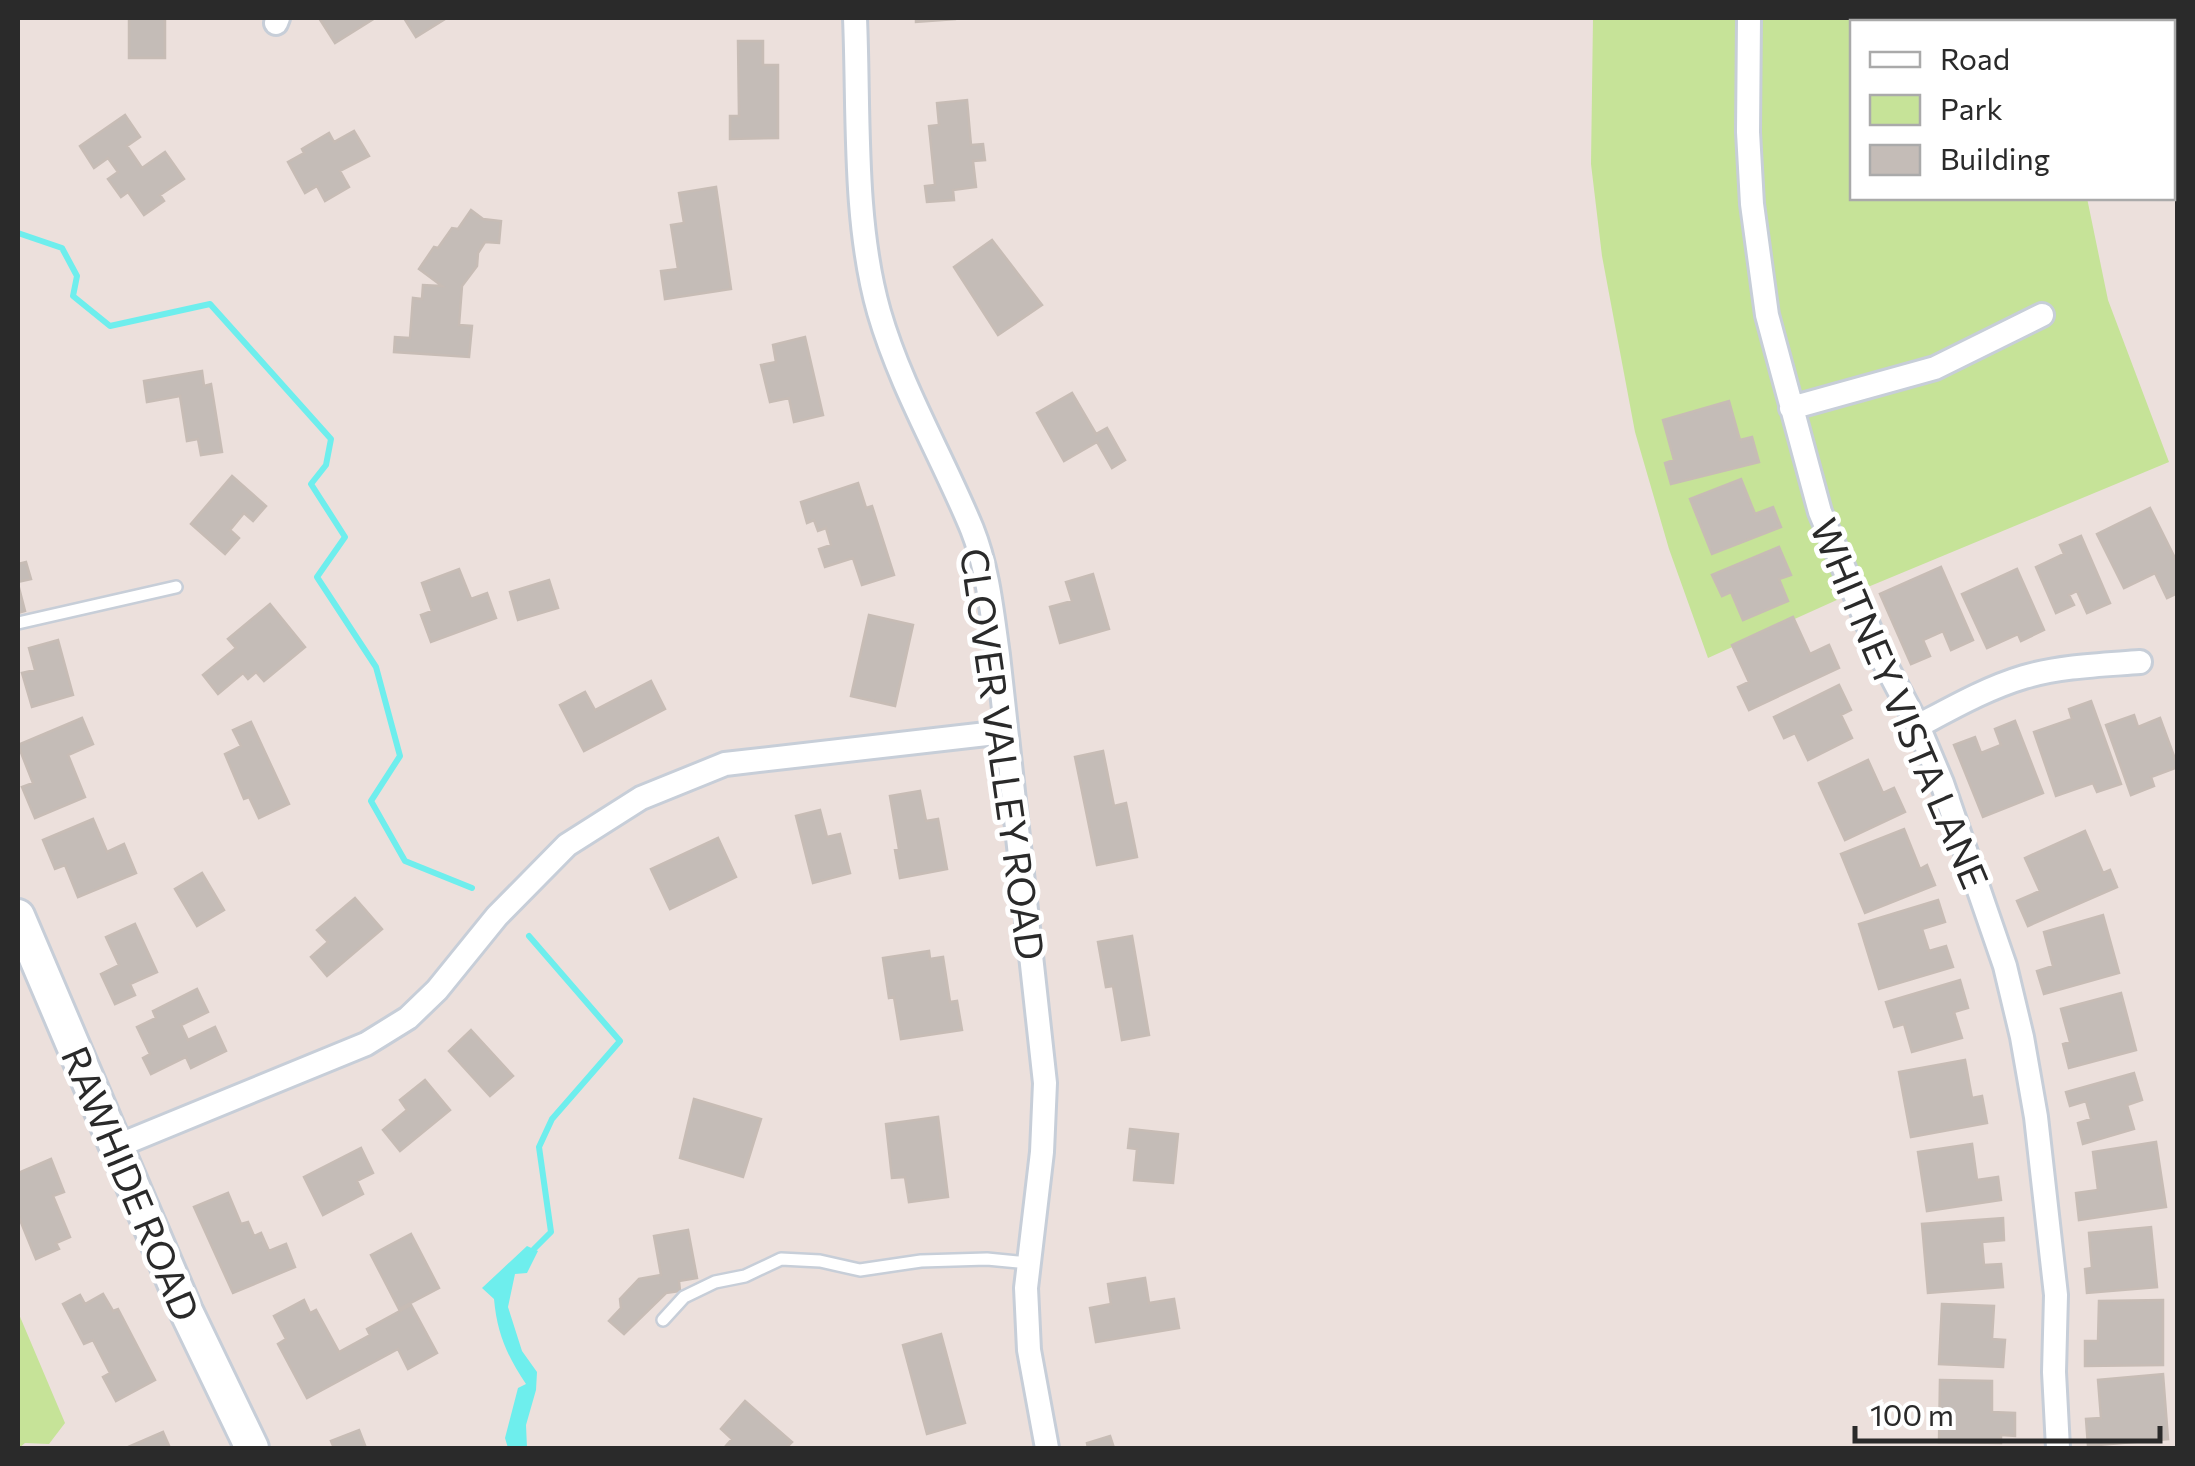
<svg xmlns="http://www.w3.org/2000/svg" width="2195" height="1466" viewBox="0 0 2195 1466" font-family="Commissioner,sans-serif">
<rect width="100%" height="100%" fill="#ece0dc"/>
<path fill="#c6e398" d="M1593,18H1944L1945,22H1852V198H2087L2108,300L2169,462L1839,599L1708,658L1669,549L1635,432L1602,256L1591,164Z
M18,1312L65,1423L49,1444L25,1443L19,1448Z"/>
<path fill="#6eeeed" d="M527,1246L538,1251L527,1273L515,1274L508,1307L522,1351L537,1372L536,1390L526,1425L527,1448H508L505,1438L518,1388L526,1384C507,1356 497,1333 494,1299L482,1288Z"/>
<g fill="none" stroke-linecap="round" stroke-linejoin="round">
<path stroke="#6eeeed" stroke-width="6" d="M18,233L62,248L77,276L73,296L110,326L210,304L331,439L326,465L311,484L345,537L317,577L376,667L400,756L371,801L405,861L472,888
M529,936L620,1041L552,1119L539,1147L551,1232L534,1249"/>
</g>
<path fill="#c4bcb7" stroke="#c7bcb5" stroke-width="2.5" d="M129,18H165V58H129Z
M319,18H375L335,43Z
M404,18H444L445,19L416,37Z
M916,18H955V19L916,22Z
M738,41H763V65H778V138L730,139V116H739Z
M967,100L971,145L983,144L985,160L973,161L976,187L953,190L954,200L927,202L925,186L935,185L929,126L939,125L937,103Z
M125,115L140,137L127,146L142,168L165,152L184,179L160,195L164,201L144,215L128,192L121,197L108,179L118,172L108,158L94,168L80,146Z
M354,131L369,156L340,171L349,187L325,201L317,186L305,193L288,162L304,153L302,149L329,133L334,142Z
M716,187L731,289L665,299L661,271L678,269L671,225L684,223L679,193Z
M471,210L483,219L501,221L499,243L485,242L478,253L477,266L462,286L459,325L472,326L469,357L394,352L395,337L410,338L413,298L422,299L423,285L442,286L419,269L434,247L438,248L452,228L458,229Z
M992,240L1042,305L998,335L954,267Z
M805,337L823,415L794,422L789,398L770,402L761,365L776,362L773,345Z
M202,371L204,386L211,384L222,452L201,455L198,439L187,441L180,396L147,402L144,381Z
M1072,393L1096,434L1107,428L1125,460L1112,468L1097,442L1064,461L1037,413Z
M1729,401L1740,440L1752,437L1759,462L1671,484L1665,463L1674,460L1663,420Z
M232,476L266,506L253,521L244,513L230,530L239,538L225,554L191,524Z
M1741,479L1755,514L1773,507L1781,527L1712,554L1690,499Z
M858,483L866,508L872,506L894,575L862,585L853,558L825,567L819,549L831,545L826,528L818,531L814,520L807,523L801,502Z
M2150,508L2178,564V593L2167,598L2155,573L2124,588L2097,534Z
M2081,536L2110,603L2087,613L2077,591L2069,595L2074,605L2056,613L2036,567L2064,554L2060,545Z
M1779,547L1791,575L1779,579L1788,601L1743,620L1731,592L1722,596L1712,575Z
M26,562L31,579L18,582V564Z
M1941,567L1973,640L1951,650L1943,631L1923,640L1930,656L1911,664L1880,594Z
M459,569L471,599L487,593L496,618L431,642L421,615L432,611L422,583Z
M2017,569L2044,630L2021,641L2018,634L1987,648L1962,594Z
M1093,574L1109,629L1060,643L1050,607L1072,601L1066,582Z
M549,580L558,608L518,620L510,592Z
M18,584L25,611L18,613Z
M270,604L305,647L264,681L256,672L248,679L243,673L218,694L203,675L236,648L228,639Z
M869,615L913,625L895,706L851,696Z
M1793,617L1810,654L1829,645L1839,668L1749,710L1738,687L1749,682L1732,645Z
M58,640L73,695L32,707L22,673L35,670L29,648Z
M651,681L665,709L584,751L560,705L585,692L595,710Z
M1839,685L1851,710L1841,715L1852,738L1808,760L1795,733L1784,738L1774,717Z
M2091,701L2121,784L2097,792L2093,783L2056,796L2034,732L2072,719L2069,709Z
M2134,715L2138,727L2160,718L2178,767L2151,777L2154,786L2131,795L2106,725Z
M82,718L93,744L68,755L85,797L35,818L22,787L33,783L18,745Z
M2015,721L2043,793L1983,817L1954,745L1975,737L1981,753L2001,745L1995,729Z
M251,722L289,804L259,818L249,797L244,799L225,754L241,746L233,730Z
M1103,751L1114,806L1126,803L1137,857L1097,865L1075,757Z
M1868,760L1883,793L1894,788L1905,812L1845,840L1819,783Z
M920,791L926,821L938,819L947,869L900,878L895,850L899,849L890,796Z
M820,810L827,837L840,834L850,873L813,883L796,816Z
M93,819L107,852L124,844L136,873L78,897L65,865L55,869L43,840Z
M1904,829L1920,869L1927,865L1935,885L1865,913L1841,854Z
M2085,831L2103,873L2110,870L2117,887L2028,926L2017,901L2040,891L2025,858Z
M718,838L736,877L670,909L651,869Z
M202,873L224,910L197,926L175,889Z
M355,898L382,929L327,976L311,957L328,942L317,930Z
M1938,900L1945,922L1922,929L1929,951L1946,946L1953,967L1879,989L1859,924Z
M2103,915L2119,973L2044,994L2037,971L2053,966L2044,932Z
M135,924L157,972L130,984L135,995L115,1004L101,974L119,965L106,937Z
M1132,936L1149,1035L1122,1040L1113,986L1106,987L1098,942Z
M929,951L930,959L943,957L950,1002L957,1001L962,1030L901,1039L894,997L889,998L883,958Z
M1960,980L1968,1008L1954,1012L1962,1038L1912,1052L1904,1024L1894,1027L1886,1002Z
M197,989L208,1012L181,1025L188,1040L215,1027L226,1051L191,1068L186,1057L151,1074L143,1058L150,1054L137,1027L156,1018L153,1011Z
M2121,993L2136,1050L2069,1068L2063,1044L2070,1042L2061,1009Z
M471,1030L513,1076L490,1096L449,1051Z
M1965,1060L1972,1098L1982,1096L1987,1123L1911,1137L1899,1072Z
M2134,1073L2142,1100L2127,1105L2134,1129L2083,1144L2078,1123L2091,1119L2086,1101L2070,1106L2066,1092Z
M425,1080L450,1110L400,1151L383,1130L407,1110L400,1100Z
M694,1099L761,1119L743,1177L680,1158Z
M938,1117L948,1197L909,1202L905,1177L892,1178L886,1124Z
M1130,1129L1178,1134L1173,1183L1134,1180L1137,1149L1128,1148Z
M2156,1142L2166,1207L2079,1220L2076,1193L2098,1190L2093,1152Z
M1972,1144L1977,1180L1998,1177L2001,1200L1927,1211L1918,1152Z
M361,1148L373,1173L357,1181L363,1194L323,1215L304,1177Z
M51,1159L64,1192L53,1196L70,1237L56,1243L59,1249L36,1259L18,1215V1173Z
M228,1193L241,1224L248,1222L254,1236L261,1233L269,1251L286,1244L295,1267L233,1293L194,1207Z
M2003,1218L2004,1240L1982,1242L1984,1265L2001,1264L2003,1287L1928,1293L1922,1224Z
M2151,1227L2157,1287L2087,1293L2085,1269L2092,1268L2089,1233Z
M688,1230L697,1278L679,1281L680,1291L666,1293L624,1334L609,1321L621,1308L620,1299L639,1279L661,1275L654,1236Z
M411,1234L439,1288L399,1309L371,1255Z
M1145,1278L1149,1303L1174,1299L1179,1328L1096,1342L1090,1308L1111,1304L1108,1284Z
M103,1294L113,1311L118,1309L155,1380L116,1401L103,1377L110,1373L93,1340L84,1344L63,1304L80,1295L85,1304Z
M304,1300L310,1313L316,1310L339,1352L370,1335L367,1329L411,1305L437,1353L408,1369L398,1349L307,1398L278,1344L286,1339L274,1316Z
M2163,1300V1365L2085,1366V1341H2098L2099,1301Z
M1942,1304L1994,1306L1992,1339L2005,1340L2003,1367L1939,1364Z
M941,1334L965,1423L927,1434L903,1345Z
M2163,1374L2168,1439L2088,1446L2086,1419L2101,1418L2098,1380Z
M1940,1380L1992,1381V1412L2015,1413V1436L2001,1435V1443L1939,1442Z
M745,1401L792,1442L786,1448H724L732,1439L721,1429Z
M359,1430L366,1448H334L331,1441Z
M163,1432L170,1448H126Z
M1110,1436L1114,1448H1088L1087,1443Z"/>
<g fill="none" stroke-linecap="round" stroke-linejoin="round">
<g stroke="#c7ced8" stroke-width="16">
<path id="lane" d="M18,623L176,587
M663,1320L684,1297L715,1282L745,1276L781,1259L820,1261L860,1270L921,1261L987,1259L1029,1263"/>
</g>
<g stroke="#c7ced8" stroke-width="28">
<path id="street" d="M855,18C859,112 853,221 879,312C901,388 942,456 972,529C988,569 992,613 998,655L1045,1083L1042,1152L1026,1288L1029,1350L1047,1448
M1749,18L1748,132L1752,204L1767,315L1820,512L1882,658L1918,726L1942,783L2005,966L2022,1037L2036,1117L2056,1295L2054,1372L2058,1448
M276,23L278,18
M1791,408L1935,368L2042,315
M1918,726C1952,708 1987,688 2024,677C2061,666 2101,665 2140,662
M115,1147L366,1044L408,1018L437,990L497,916L567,845L641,798L725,764L1004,732"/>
</g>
<g stroke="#c7ced8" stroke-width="38">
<path id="secondary" d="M18,916L186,1311L252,1448"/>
</g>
<use href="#lane" stroke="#fff" stroke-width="11"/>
<use href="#street" stroke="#fff" stroke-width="22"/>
<use href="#secondary" stroke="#fff" stroke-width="32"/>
</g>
<g text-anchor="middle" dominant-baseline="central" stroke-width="10" stroke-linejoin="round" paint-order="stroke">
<g font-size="38" fill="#2a2a2a" stroke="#fff">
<text transform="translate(1901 703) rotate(67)">WHITNEY VISTA LANE</text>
<text transform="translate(1004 754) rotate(82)">CLOVER VALLEY ROAD</text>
<text transform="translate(132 1183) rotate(67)">RAWHIDE ROAD</text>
</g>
</g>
<rect width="2195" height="1466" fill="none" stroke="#2a2a2a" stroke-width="40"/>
<rect x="1850" y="20" width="325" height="180" fill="#ffffff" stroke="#aaaaaa" stroke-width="2.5"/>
<rect x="1870" y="52" width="50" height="15" fill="#ffffff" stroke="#aaaaaa" stroke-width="2.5"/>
<text x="1940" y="70" font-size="30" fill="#2a2a2a">Road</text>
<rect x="1870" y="95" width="50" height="30" fill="#c6e398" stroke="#aaaaaa" stroke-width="2.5"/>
<text x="1940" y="120" font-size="30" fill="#2a2a2a">Park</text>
<rect x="1870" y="145" width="50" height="30" fill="#c4bcb7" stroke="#aaaaaa" stroke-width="2.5"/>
<text x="1940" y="170" font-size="30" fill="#2a2a2a">Building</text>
<path d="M1855 1426v15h305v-15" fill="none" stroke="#2a2a2a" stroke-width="5"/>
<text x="1870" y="1426" font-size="30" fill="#2a2a2a" stroke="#ffffff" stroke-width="8" paint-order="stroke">100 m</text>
</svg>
